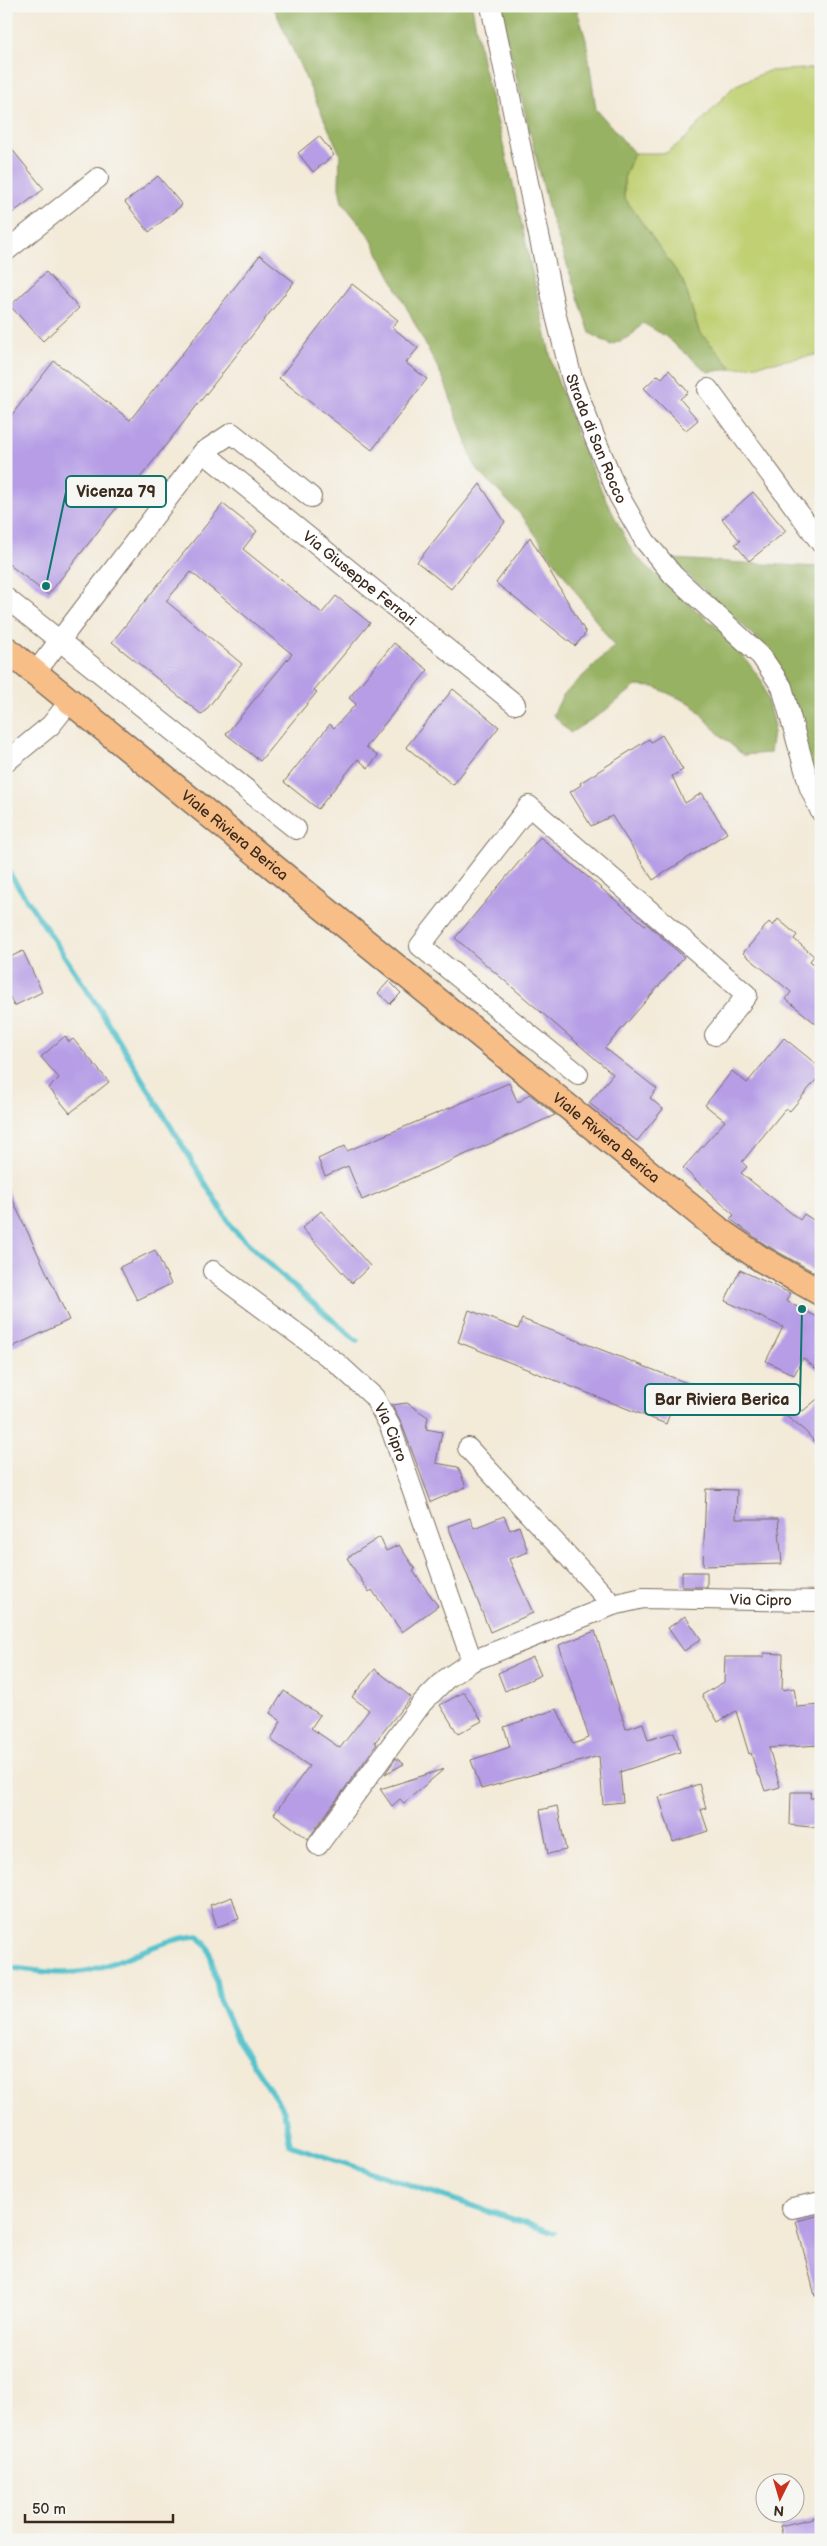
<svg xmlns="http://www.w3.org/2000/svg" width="827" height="2546" viewBox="0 0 827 2546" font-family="'Balsamiq Sans',sans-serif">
<rect width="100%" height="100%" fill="#f6f6f2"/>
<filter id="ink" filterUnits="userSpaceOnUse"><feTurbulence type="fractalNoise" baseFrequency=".02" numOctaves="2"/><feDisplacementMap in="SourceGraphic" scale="10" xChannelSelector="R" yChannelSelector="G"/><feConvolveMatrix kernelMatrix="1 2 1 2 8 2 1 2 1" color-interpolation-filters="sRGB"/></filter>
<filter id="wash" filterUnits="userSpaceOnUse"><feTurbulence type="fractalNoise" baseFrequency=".0096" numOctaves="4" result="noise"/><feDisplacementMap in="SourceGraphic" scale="20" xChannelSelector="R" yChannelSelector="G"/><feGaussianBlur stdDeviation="1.12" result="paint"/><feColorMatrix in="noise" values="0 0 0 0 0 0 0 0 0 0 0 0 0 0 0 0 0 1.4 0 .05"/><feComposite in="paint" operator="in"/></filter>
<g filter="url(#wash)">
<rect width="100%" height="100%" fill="#f3ead8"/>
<path fill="#c0d072" stroke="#7e7d48" d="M821,68V354L733,369L699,331L683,281L624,197V178L634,153H666L685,139L734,86L768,71Z"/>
<path fill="#98b264" stroke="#6a6e41" d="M273,6H472L482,61L513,184L553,368L579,440L604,496L633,553L678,595L729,637L762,681L774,726L770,753L743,755L718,733L692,704L654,687L636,686L602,713L570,733L553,715L563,695L614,646L523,517L475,467L444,380L370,237L342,202L339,187L340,154Z
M499,6H576L586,40L596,109L634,153L624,178V197L683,281L699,331L733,369L708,372L665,336L643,323L631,336L611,345L590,333L550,214Z
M671,559L818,567L821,577V794L815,783L771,652Z"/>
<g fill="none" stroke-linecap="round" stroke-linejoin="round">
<path stroke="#55c2cc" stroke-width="5.5" d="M6,868L99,1008L233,1229L291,1284L357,1341
M6,1967C33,1970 61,1976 87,1971C125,1962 159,1939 198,1936L209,1948L221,2004L238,2041L284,2111L290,2145L554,2233"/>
</g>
<g id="blocks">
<path fill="#b69de6" d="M319,136L334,155L313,172L298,153Z
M6,142L44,189L6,218Z
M158,176L182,205L149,232L125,202Z
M260,255L294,282L48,595L6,562V422L54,361L130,420Z
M46,272L79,308L43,341L10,306Z
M352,284L398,320L392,327L418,348L406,363L427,379L372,450L279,378Z
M669,370L688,392L680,399L698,420L686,430L644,388L658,375L662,378Z
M480,484L505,522L451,589L417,562Z
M753,492L786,531L749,561L735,544L740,541L722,519Z
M223,504L257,531L243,549L322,613L336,596L370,623L314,690L317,692L260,761L226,734L292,654L191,572L166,601L242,664L202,715L112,642Z
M530,537L586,633L575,646L496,583Z
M394,643L428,670L366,747L378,756L368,768L358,759L318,809L284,782L330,724L334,728L356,704L349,698Z
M453,689L499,727L453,785L406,747Z
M662,735L683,770L672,776L685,803L702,793L727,833L653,880L612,816L591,826L570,792L581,785L580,783L649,739L651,742Z
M540,837L645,925L647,924L684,957L605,1048L657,1089L650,1098L663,1109L637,1141L589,1103L613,1074L455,938Z
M778,919L797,935L794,939L814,956L810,961L821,970V1028L786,999L791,992L743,953L769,922L773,926Z
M23,951L42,992L14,1006L6,989V959Z
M389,981L401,993L390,1004L378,993Z
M65,1036L69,1042L73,1039L109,1082L70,1113L49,1088L59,1078L41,1057Z
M784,1038L821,1068V1074L790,1111L786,1108L742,1162L747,1167L741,1173L800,1220L804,1214L821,1225V1276L766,1245L730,1219L734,1215L683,1168L725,1121L705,1105L732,1071L747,1083Z
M509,1083L518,1103L529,1094L555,1115L362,1200L348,1166L325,1176L318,1159L345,1146L347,1151Z
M6,1186L69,1320L6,1350Z
M321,1211L370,1266L352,1283L302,1228Z
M155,1250L171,1284L137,1300L120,1267Z
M740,1270L790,1293L786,1301L821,1319V1373L803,1358L794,1375L766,1361L783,1327L725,1301Z
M469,1310L518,1329L522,1319L695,1386L687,1413L672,1408L666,1424L458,1342Z
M821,1396V1449L805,1431L781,1412L791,1401L803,1411Z
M407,1403L428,1417L426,1429L442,1432L436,1463L458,1467L466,1487L431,1502L401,1422L392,1405Z
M706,1489L737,1490L736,1519H778L782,1564L703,1566Z
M504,1516L510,1530L519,1526L528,1552L509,1559L533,1613L490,1632L448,1526L470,1518L474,1528Z
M380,1537L386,1551L399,1545L415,1569L413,1571L438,1606L402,1632L372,1590L369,1592L347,1558Z
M682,1572H707V1587H682Z
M685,1616L701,1639L684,1651L668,1628Z
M595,1631L626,1729L643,1723L648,1740L674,1732L680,1752L620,1772L623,1802L603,1804L599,1756L481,1789L471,1760L510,1747L504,1727L557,1709L573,1744L589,1738L559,1645Z
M764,1653L783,1654L782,1690L794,1688L797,1707L821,1705V1745L769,1748L780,1787L765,1791L760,1776H758L751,1753L749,1754L736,1711L718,1722L702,1695L724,1682L725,1657H764Z
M533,1657L541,1675L505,1691L498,1673Z
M375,1669L411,1697L375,1742L377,1744L308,1839L274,1814L309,1766L271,1740L281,1721L270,1713L284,1691L320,1715L311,1728L340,1748L369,1710L352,1697Z
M464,1692L482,1721L458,1734L440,1705Z
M396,1758L404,1764L385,1774Z
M444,1769L404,1803L400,1799L392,1806L380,1789Z
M699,1784L706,1808L701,1810L708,1831L673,1842L659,1797Z
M791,1792H811L810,1798H821V1828L790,1825Z
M557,1806L566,1850L548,1854L540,1810Z
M232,1897L239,1919L217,1927L210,1905Z
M821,2215V2295L815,2296L796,2221Z
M821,2516V2540H784L780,2526Z"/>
</g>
</g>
<g filter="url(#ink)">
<use href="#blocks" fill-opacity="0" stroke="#7b6d5f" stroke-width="1"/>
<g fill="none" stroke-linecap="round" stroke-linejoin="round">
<g stroke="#7b6d5f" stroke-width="22">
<g id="minor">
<path id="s1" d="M491,6L556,316L572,379L594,436L619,496L645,541L673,575L761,656L782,687L810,788L821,812"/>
<path d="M6,251L98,178"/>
<path d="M708,389L821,543"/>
<path id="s2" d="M203,452L515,704"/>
<path d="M6,598L296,829"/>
<path d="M35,673L203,452L232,433L311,497"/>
<path d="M6,762L51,725L70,701"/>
<path d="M578,1074L420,946L529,806L747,995L715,1035"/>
<path id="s3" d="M213,1271L338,1364L374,1397L390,1426L472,1661"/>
<path d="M468,1448L613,1605"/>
<path id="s4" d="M318,1845L422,1703L446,1679L472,1661L613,1605L643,1598L821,1601"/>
<path d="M792,2208L821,2202"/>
</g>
</g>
<g stroke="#7b6d5f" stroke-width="28">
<g id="major">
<path id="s5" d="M6,649L723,1233L761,1259L821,1293"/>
</g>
</g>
<use href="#minor" stroke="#fff" stroke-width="20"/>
<use href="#major" stroke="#f7be88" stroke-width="25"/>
</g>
</g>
<g text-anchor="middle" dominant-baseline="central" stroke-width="4" stroke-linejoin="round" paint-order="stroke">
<g font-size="15" fill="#3b2a1e" stroke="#f6f6f2">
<text stroke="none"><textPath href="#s1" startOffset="446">Strada di San Rocco</textPath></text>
<text stroke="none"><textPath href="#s2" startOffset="201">Via Giuseppe Ferrari</textPath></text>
<text stroke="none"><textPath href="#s5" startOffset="295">Viale Riviera Berica</textPath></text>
<text stroke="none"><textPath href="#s5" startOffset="774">Viale Riviera Berica</textPath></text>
<text stroke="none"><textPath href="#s3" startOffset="244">Via Cipro</textPath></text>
<text stroke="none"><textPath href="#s4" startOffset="542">Via Cipro</textPath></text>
</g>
</g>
<path fill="none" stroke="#0f766e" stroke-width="2" d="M46 586L66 492M802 1309L800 1400"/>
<g fill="#0f766e" stroke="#f6f6f2" stroke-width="2">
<circle cx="46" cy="586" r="5"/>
<circle cx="802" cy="1309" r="5"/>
</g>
<g fill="#f6f6f2" stroke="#0f766e" stroke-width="2">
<rect x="66" y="476" width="100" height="31" rx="5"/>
<rect x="645" y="1384" width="155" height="31" rx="5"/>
</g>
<g font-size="16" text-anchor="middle" font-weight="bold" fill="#3b2a1e">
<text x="116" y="497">Vicenza 79</text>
<text x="722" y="1405">Bar Riviera Berica</text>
</g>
<rect width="827" height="2546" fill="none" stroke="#f6f6f2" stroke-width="25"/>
<g transform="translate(780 2498) rotate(185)"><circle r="24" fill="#f6f6f2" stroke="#aba49d"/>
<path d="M0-4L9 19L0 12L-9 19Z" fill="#c8321e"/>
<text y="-8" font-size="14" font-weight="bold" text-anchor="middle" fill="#3b2a1e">N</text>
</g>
<path d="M25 2514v8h148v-8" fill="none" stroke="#3b2a1e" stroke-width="2.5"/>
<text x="32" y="2514" font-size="15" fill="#3b2a1e" stroke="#f6f6f2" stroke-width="4" paint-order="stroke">50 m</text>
</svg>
